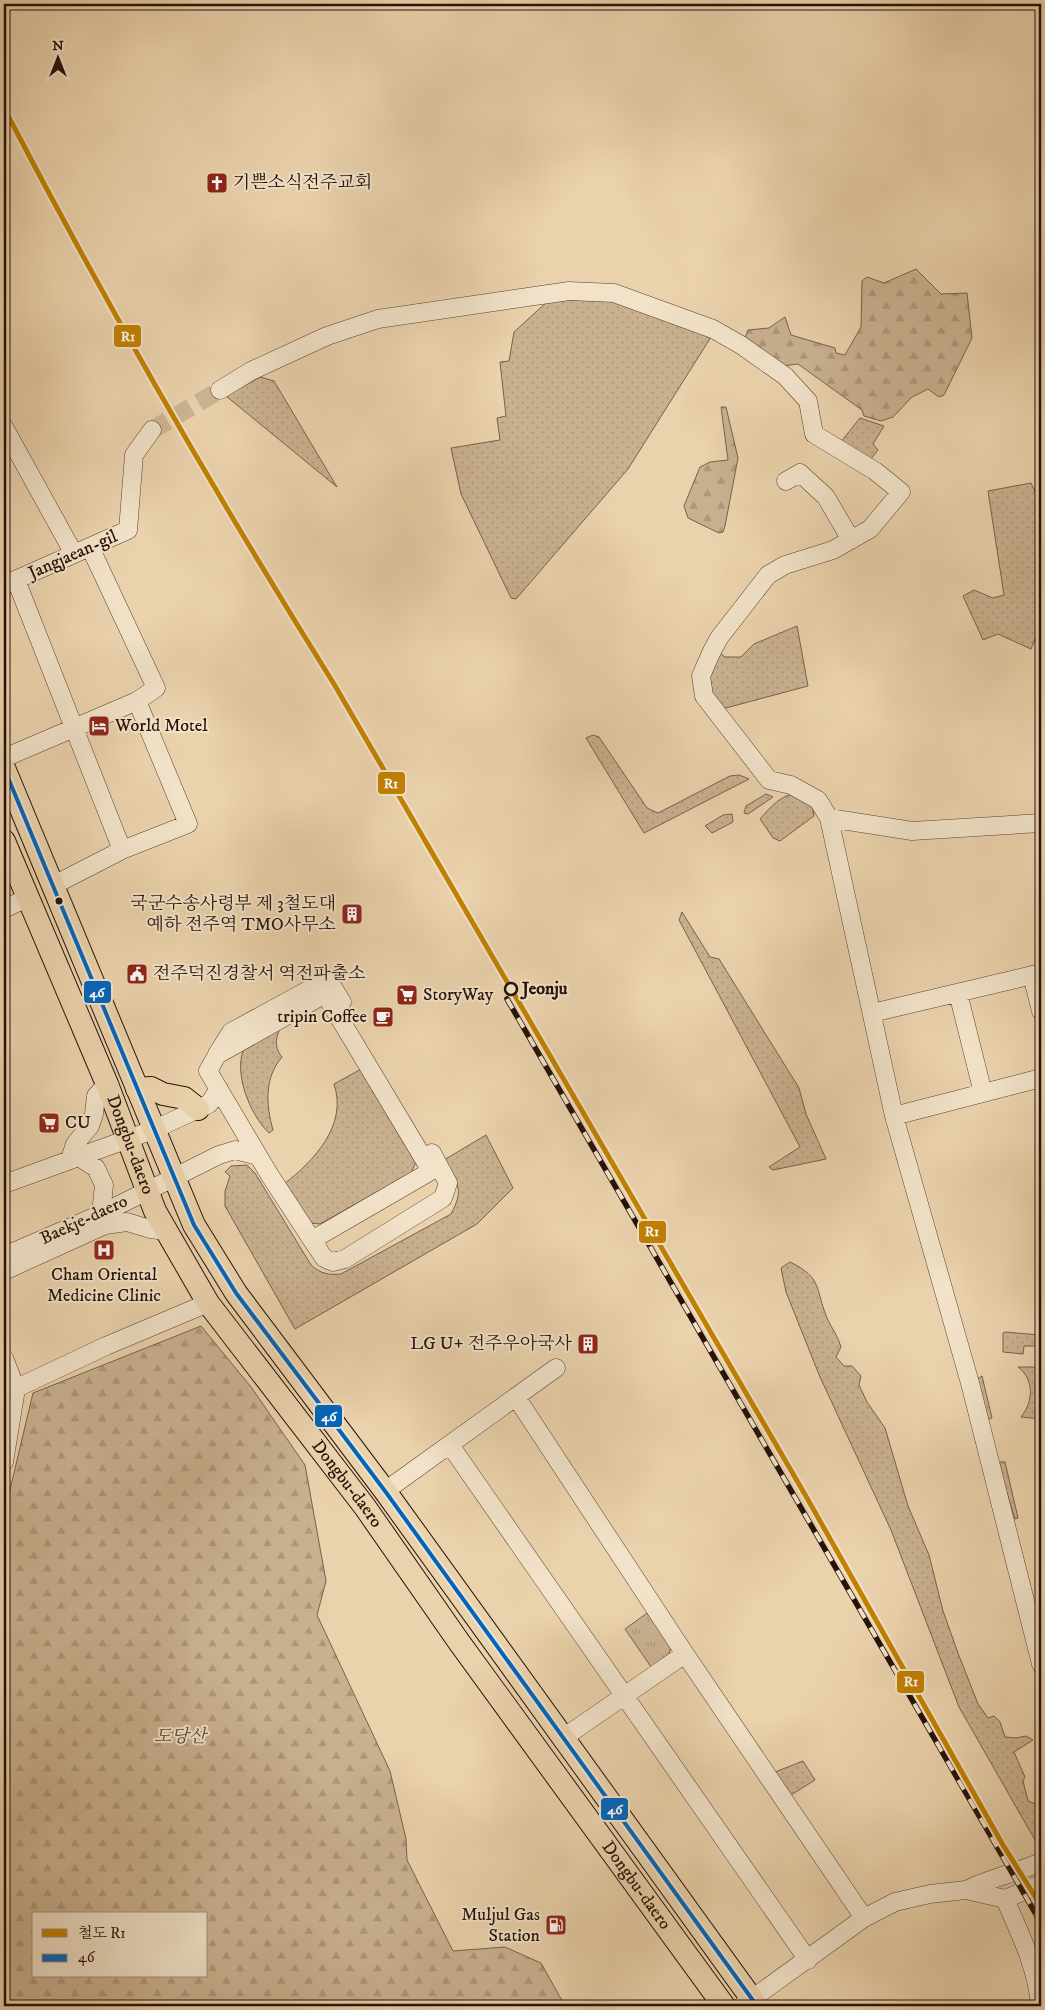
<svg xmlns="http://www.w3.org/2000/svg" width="1045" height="2010" viewBox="0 0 1045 2010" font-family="'IM FELL DW Pica','Noto Serif KR',serif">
<defs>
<pattern id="grass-dots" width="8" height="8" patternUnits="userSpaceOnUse" patternTransform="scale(1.25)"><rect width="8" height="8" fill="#c9b190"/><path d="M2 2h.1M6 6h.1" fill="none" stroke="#ac977b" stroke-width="1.8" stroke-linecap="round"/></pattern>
<pattern id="forest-firs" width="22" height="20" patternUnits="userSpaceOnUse" patternTransform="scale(1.25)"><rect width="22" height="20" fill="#c9b190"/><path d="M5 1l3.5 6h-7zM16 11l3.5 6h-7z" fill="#ac977b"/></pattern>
<pattern id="park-tufts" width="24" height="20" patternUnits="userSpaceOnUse" patternTransform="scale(1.25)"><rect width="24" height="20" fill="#c9b190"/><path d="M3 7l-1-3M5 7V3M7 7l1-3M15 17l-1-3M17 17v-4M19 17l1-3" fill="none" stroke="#ac977b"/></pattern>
</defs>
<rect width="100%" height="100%" fill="#ead2ac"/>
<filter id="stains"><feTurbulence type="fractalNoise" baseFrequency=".004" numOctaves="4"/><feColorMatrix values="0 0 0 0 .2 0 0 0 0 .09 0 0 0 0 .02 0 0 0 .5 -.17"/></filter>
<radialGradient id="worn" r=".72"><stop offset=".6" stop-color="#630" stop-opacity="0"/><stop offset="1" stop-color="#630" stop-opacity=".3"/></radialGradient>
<path fill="url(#grass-dots)" stroke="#77614c" d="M549,300L617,301L711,337L628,469L516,599L511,598L461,494L451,448L500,440L497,418L506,416L500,362L509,361L514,332Z
M260,377L274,381L337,487L226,396Z
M860,418L884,426L873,444L878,450L870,460L840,443Z
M1031,483L1041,504V590L1037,634L1031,649L998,634L983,640L963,596L974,590L993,598L1004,595L988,491Z
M797,626L808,686L722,709C703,683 704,680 720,653L725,657H741L754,644Z
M593,735L599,737L647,808L658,813L730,776L739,775L749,779L644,833L586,738Z
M798,793L812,804L814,816L780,841L773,838L760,819C772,806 780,795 798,793Z
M766,794L773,797L748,814L744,813L746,806Z
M732,814L733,822L712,833L705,826L723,815Z
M682,912L710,957L719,959L799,1088L806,1114L826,1159L773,1170L769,1167L800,1147L679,920Z
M283,1023C276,1035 273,1046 282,1057C264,1078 266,1105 273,1130L269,1133C250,1115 232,1071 245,1046Z
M365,1067L416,1162L411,1173L320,1224L309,1223L284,1184C314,1161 348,1125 334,1084Z
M486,1135L513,1188L477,1224L295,1329L225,1206V1191L230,1176L225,1172L231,1166L247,1165L255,1173L311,1265C321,1274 328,1275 341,1274L451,1214C465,1188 457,1183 444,1160Z
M790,1262C823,1278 815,1289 827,1318C832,1329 838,1336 841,1347L836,1357L844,1366H852L861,1376L859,1385L867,1402L885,1428L908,1506L929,1555L943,1611L958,1653L978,1704L988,1718L994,1716L1000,1722L1005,1737L1016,1738L1026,1736L1033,1740L1014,1752L1025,1777L1023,1781L1028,1801L1041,1806V1836L1035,1840L959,1707L891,1530L820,1377L786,1292L781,1268Z
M1005,1332L1040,1335L1041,1346H1024L1023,1354L1003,1352V1333Z
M1018,1367H1033L1041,1372V1419L1021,1417C1034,1401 1034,1379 1018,1367Z
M982,1376L992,1418L987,1420L977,1379Z
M1000,1462H1005L1018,1518L1015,1519L998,1465Z
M803,1761L815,1780L791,1795L775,1772Z"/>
<path fill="url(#forest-firs)" stroke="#77614c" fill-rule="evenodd" d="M916,269L941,294L967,293L972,338L944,395L939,397L928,389L912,397L893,417L881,421L864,416L862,410L798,364L782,366L744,340L748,330L769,328L785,317L791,335L835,348L836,353L845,355L861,327L862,281L867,277L884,283Z
M721,407H726L738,458L725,526L723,532L719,533L688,518L684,506L700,467L710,462L728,460Z
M201,1326L251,1387L305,1465L326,1581L317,1615L390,1771L406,1839L407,1860L453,1951L505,1947L541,1963L565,2006H4V1515L33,1393ZM34,1914H206V1976H34Z"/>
<path fill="url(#park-tufts)" stroke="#77614c" d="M650,1611L672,1644L668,1656L651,1667L625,1629Z"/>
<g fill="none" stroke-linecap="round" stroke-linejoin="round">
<path stroke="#ccb593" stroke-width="18" stroke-dasharray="18 9" stroke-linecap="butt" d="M152,430L220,390"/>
<g stroke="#564131" stroke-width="19">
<path id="minor" d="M220,390L251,371L327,336L378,319L569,291L614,293L713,329L741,345L785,376L808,401L814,434L875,471L901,492L870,529L833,550L785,565L768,575L719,638L711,653L701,676L704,696L769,780L791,785L818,800L829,818L912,831L1041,823
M4,427L74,554
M786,481L800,473L826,497L851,540
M16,580L122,850
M4,585L128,530L134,455L152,430
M4,758L137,701L156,688L90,547
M829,818L894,1116L970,1383L1041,1664
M52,886L122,850L188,824L137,701
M4,909L27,898
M1032,975L1041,1011
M958,993L983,1093
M325,994L431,1171L312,1240L269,1174L208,1071L217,1055Z
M872,1013L1041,973
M217,1054L231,1032L323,982L329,981L342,1002
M894,1116L1041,1078
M77,1156L96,1168L104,1185L101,1214
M70,1159L75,1144L90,1126L94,1114L96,1096L107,1084
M4,1184L153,1130L209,1104L219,1089
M312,1240L324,1258L333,1262L345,1259L443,1198L448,1183L432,1153
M4,1256L101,1214L219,1155L235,1150L258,1156
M4,1271L105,1225L127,1222L150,1229L167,1231
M4,1358L16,1389L4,1462
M4,1394L106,1346L208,1303
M516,1397L685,1654L864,1918
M450,1445L808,1960
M385,1491L556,1368
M563,1738L685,1654
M966,1890C990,1878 1016,1873 1041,1862
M1005,1899L1041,1884
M742,2006L864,1918L895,1902L930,1894L966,1890L1005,1899C1020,1934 1037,1967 1040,2006"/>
</g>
<g stroke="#251108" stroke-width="24">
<g id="major">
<path d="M4,768L194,1225L236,1293L385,1491L757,2006"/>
<path id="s1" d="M4,841L107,1084L155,1211L208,1303L365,1507L459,1642L724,2006"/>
<path d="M137,1089L151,1088L163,1094L184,1098L198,1109"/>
</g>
</g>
<use href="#minor" stroke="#f1e2c9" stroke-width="18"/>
<use href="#major" stroke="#ead2ac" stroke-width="22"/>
<g stroke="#251108" stroke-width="5.5">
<path id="rail" d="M507,999L1041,1923"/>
</g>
<use href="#rail" stroke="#f1e2c9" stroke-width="4" stroke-dasharray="11" stroke-linecap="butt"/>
<g stroke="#f1e2c9" stroke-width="8">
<path id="bus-1" d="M4,768L194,1225L236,1293L385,1491L757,2006"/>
</g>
<use href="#bus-1" stroke="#0065bd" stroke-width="4"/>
<g stroke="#f1e2c9" stroke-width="9">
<path id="rail-1" d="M4,108C106,304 217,497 334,684L807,1498L1003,1845L1041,1906"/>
</g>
<use href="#rail-1" stroke="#c28102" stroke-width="5"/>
</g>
<defs>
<g id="church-square" transform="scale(1.125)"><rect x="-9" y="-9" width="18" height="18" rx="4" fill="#8f2418" stroke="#f1e2c9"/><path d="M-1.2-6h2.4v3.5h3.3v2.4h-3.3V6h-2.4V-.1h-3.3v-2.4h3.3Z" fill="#fff"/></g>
<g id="hotel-square" transform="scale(1.125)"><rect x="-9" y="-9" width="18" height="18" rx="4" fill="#8f2418" stroke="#f1e2c9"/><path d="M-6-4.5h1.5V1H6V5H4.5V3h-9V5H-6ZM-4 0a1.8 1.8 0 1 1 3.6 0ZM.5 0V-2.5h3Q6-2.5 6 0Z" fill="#fff"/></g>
<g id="building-square" transform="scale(1.125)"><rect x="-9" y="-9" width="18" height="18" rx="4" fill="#8f2418" stroke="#f1e2c9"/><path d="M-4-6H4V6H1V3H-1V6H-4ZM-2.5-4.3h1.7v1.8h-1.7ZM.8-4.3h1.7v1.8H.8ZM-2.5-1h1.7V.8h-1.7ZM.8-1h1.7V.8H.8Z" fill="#fff"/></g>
<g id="civic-square" transform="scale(1.125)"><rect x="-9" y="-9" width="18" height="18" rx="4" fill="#8f2418" stroke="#f1e2c9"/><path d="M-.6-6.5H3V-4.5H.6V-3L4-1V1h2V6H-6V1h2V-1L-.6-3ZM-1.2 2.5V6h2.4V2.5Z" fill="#fff"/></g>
<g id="supermarket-square" transform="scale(1.125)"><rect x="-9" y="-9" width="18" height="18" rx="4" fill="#8f2418" stroke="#f1e2c9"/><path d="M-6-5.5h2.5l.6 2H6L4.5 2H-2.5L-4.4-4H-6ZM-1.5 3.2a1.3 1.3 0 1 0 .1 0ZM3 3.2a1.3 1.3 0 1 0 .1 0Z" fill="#fff"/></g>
<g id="cafe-square" transform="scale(1.125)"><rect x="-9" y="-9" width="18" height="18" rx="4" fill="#8f2418" stroke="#f1e2c9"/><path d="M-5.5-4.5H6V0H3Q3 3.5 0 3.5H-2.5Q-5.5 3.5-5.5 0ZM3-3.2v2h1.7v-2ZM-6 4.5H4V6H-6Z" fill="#fff"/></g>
<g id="hospital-square" transform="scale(1.125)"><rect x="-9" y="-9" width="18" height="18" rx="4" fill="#8f2418" stroke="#f1e2c9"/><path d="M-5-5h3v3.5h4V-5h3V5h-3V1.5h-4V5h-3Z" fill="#fff"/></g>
<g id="fuel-square" transform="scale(1.125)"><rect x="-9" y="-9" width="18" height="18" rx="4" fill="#8f2418" stroke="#f1e2c9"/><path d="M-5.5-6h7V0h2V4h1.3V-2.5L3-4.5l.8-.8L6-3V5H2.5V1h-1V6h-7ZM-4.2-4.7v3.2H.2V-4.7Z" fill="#fff"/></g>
</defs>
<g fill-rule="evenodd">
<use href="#church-square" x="217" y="183"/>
<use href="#hotel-square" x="99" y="726"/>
<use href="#building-square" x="352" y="914"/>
<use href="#civic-square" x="137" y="974"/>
<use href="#supermarket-square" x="407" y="995"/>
<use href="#cafe-square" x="383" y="1017"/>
<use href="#supermarket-square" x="49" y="1123"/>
<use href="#hospital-square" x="104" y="1250"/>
<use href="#building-square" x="588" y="1344"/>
<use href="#fuel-square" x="556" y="1925"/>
</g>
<circle fill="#251108" stroke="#f1e2c9" stroke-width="2" cx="59" cy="901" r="4.5"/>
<circle fill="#f1e2c9" stroke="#251108" stroke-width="2.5" cx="511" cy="989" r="6"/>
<g text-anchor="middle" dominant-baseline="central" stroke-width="4" stroke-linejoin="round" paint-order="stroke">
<g font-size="18" fill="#251108" stroke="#f1e2c9" text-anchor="start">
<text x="233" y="183">기쁜소식전주교회</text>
<text x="115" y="726">World Motel</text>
<text x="336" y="904" text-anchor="end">국군수송사령부 제 3철도대<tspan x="336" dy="21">예하 전주역 TMO사무소</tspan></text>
<text x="153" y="974">전주덕진경찰서 역전파출소</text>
<text x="423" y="995">StoryWay</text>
<text x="367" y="1017" text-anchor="end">tripin Coffee</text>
<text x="65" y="1123">CU</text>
<text x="104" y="1275" text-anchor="middle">Cham Oriental<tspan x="104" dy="21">Medicine Clinic</tspan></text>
<text x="572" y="1344" text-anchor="end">LG U+ 전주우아국사</text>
<text x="540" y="1915" text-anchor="end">Muljul Gas<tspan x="540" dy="21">Station</tspan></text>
</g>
<g font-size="18" fill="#251108" stroke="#f1e2c9">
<text transform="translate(73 555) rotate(-24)">Jangjaean-gil</text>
<text stroke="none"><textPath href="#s1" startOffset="329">Dongbu-daero</textPath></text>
<text transform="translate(84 1220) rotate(-25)">Baekje-daero</text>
<text stroke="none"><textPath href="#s1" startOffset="734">Dongbu-daero</textPath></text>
<text stroke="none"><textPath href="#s1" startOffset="1229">Dongbu-daero</textPath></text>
</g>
<g font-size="18" font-weight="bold" fill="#251108" stroke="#f1e2c9" text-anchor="start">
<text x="522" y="989">Jeonju</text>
</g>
<g font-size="18" font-style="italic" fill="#5e4938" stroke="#f1e2c9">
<text x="180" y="1737">도당산</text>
</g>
</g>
<g stroke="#f1e2c9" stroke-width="2">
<rect x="113" y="324" width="29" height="24" rx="5" fill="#c28102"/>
<rect x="377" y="771" width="29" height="24" rx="5" fill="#c28102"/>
<rect x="83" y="980" width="29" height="24" rx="5" fill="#0065bd"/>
<rect x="638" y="1220" width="29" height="24" rx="5" fill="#c28102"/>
<rect x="314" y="1404" width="29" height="24" rx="5" fill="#0065bd"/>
<rect x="896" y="1670" width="29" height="24" rx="5" fill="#c28102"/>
<rect x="600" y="1797" width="29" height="24" rx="5" fill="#0065bd"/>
</g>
<g font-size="14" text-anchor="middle" font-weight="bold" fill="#fff">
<text x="128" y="341">R1</text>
<text x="391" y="788">R1</text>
<text x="97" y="997">46</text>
<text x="652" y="1236">R1</text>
<text x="329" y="1421">46</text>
<text x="911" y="1686">R1</text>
<text x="615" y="1814">46</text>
</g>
<rect width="1045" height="2010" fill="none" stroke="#ead2ac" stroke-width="20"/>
<rect x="5" y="5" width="1035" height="2000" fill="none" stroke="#251108" stroke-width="2.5"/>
<rect x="10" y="10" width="1025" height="1990" fill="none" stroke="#251108"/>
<rect x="32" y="1912" width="175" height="65" fill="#f1e2c9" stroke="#9f8e7c"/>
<rect x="42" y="1929" width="25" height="8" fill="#c28102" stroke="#9f8e7c"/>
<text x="78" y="1938" font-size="15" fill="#251108">철도 R1</text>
<rect x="42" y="1954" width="25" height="8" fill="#0065bd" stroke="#9f8e7c"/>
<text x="78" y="1962" font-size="15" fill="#251108">46</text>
<g transform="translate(58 58)" stroke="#f1e2c9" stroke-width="4" paint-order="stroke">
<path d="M0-4L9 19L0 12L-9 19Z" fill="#251108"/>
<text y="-8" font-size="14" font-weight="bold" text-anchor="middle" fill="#251108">N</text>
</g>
<rect width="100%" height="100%" filter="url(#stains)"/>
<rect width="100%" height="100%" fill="url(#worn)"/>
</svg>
